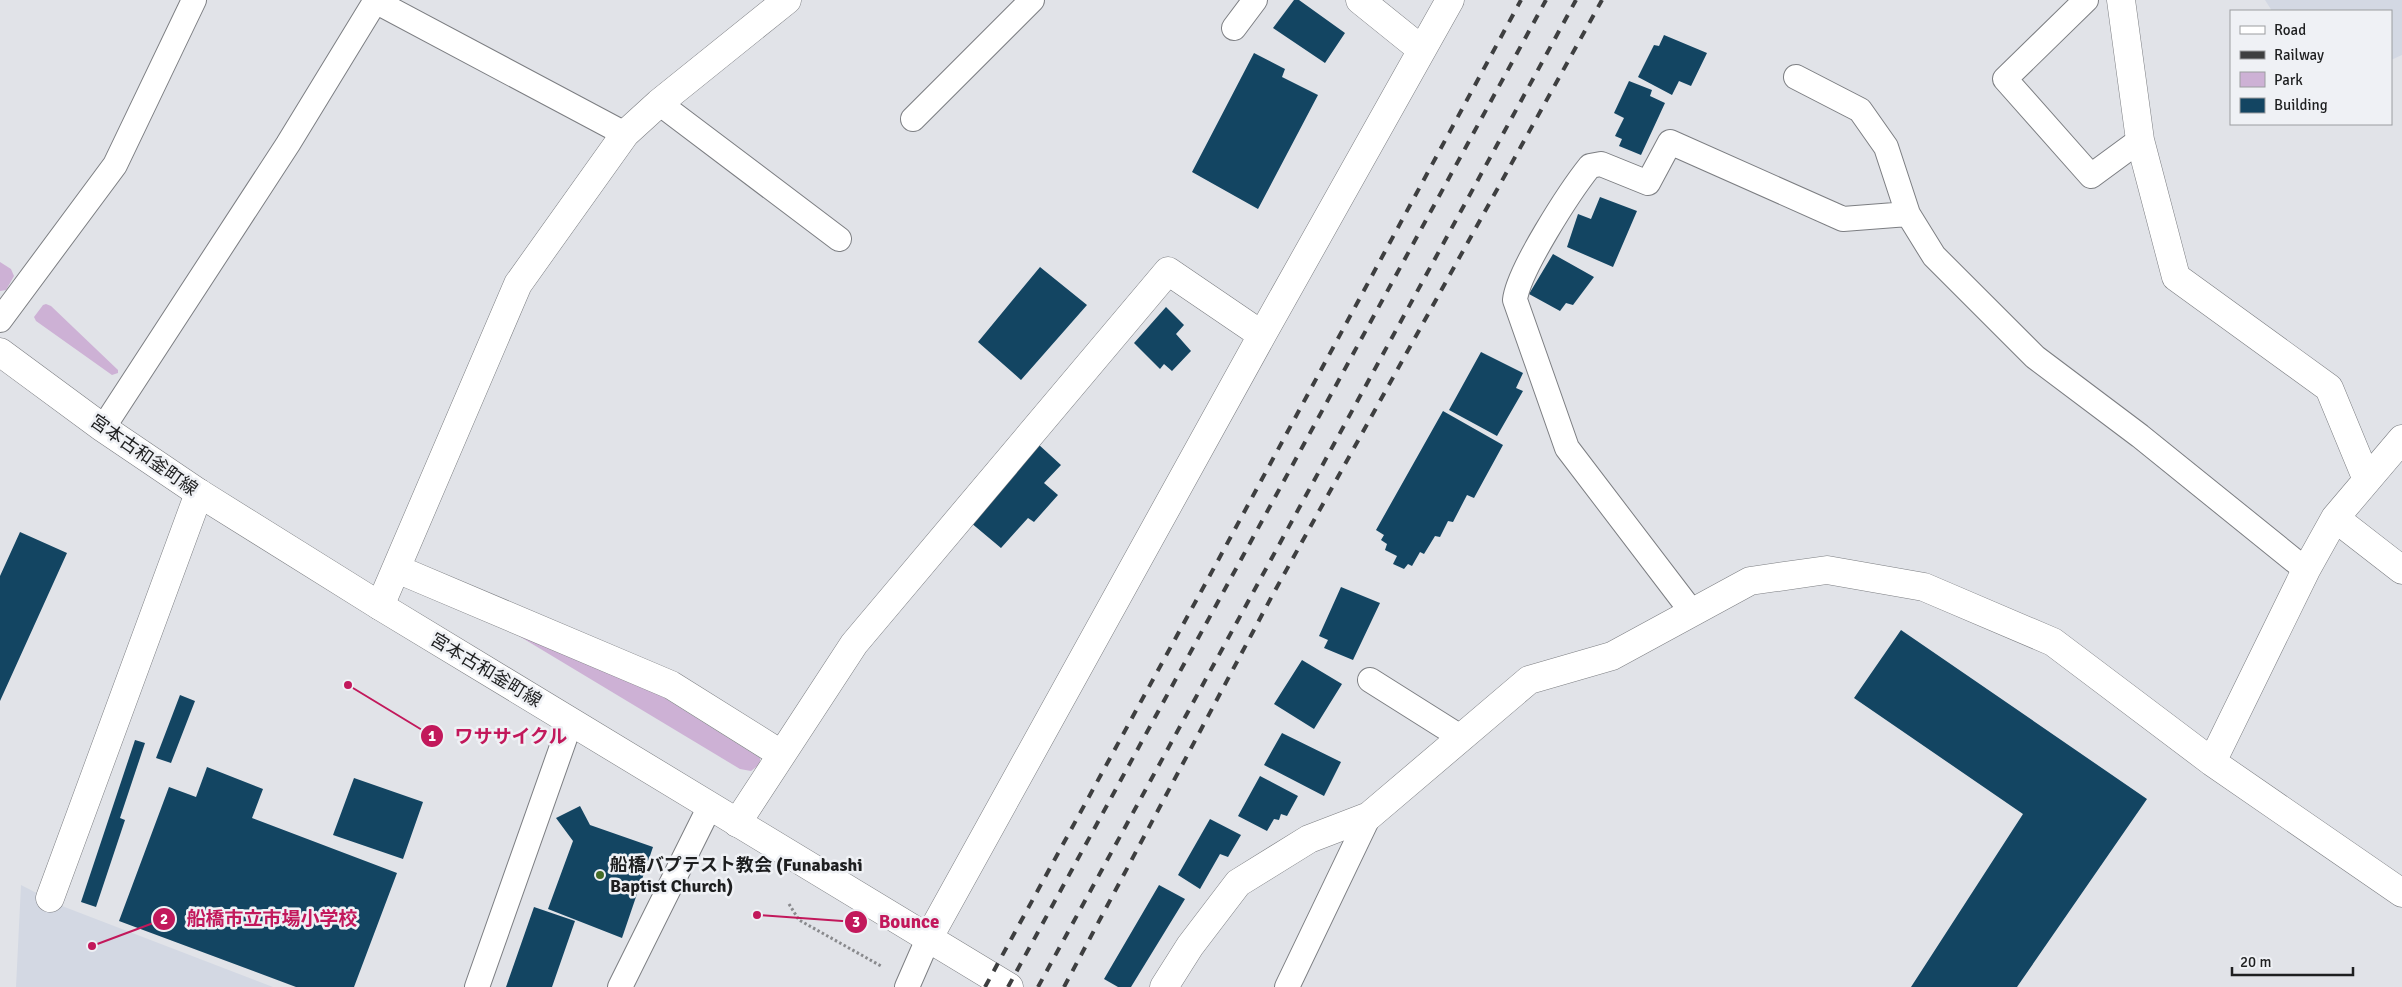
<svg xmlns="http://www.w3.org/2000/svg" width="2402" height="987" viewBox="0 0 2402 987" font-family="Signika,'Noto Sans JP',sans-serif">
<rect width="100%" height="100%" fill="#e1e3e8"/>
<path fill="#d3d8e3" d="M2265,0H2402V55L2391,60V11H2272Z
M21,885L62,906L273,987H16Z"/>
<path fill="#cdb1d5" d="M0,262L11,269L14,276L6,290L0,291Z
M46,304L51,306L118,370V373L112,375L36,321L34,317L43,305Z
M512,625L663,697L760,758V764L751,771L740,769L509,630Z"/>
<path fill="#134562" d="M1294,0H1299L1345,33L1325,63L1273,28Z
M1664,35L1707,53L1691,86L1679,81L1672,95L1638,77L1654,45L1659,46Z
M1254,53L1285,69L1282,77L1318,95L1258,209L1192,172Z
M1629,81L1652,90L1650,96L1665,103L1641,155L1619,146L1622,139L1615,136L1624,118L1614,113Z
M1600,197L1637,211L1613,267L1567,247L1578,214L1591,219Z
M1553,254L1594,277L1573,305L1566,303L1560,311L1529,294Z
M1040,267L1087,305L1021,380L978,342Z
M1166,307L1184,325L1176,334L1191,351L1172,371L1164,364L1160,369L1134,343Z
M1481,352L1523,373L1516,388L1523,391L1497,436L1449,410Z
M1443,411L1503,445L1474,498L1467,495L1453,522L1448,521L1440,537L1435,536L1424,554L1420,552L1412,566L1408,564L1404,569L1393,564L1397,556L1385,550L1387,544L1381,540L1384,535L1376,530Z
M1038,444L1061,465L1044,483L1058,495L1034,522L1028,518L1001,548L970,522Z
M20,532L67,553L0,701V576Z
M1341,587L1380,603L1353,660L1324,648L1328,640L1319,636Z
M1901,630L2147,799L2017,987H1911L2023,814L1854,698Z
M1302,660L1342,684L1314,729L1274,704Z
M180,695L195,701L171,763L156,758Z
M1282,733L1341,762L1324,796L1264,765Z
M135,740L145,743L120,818L125,820L96,907L81,902Z
M207,767L263,789L252,818L397,873L354,987H296L119,921L169,787L196,797Z
M1260,776L1298,796L1287,816L1281,814L1279,820L1274,819L1267,831L1238,816Z
M354,778L423,802L403,859L333,835Z
M580,806L590,825L653,847L622,938L548,909L573,841L556,818Z
M1210,819L1241,835L1228,857L1220,854L1200,889L1178,875Z
M1159,885L1185,899L1131,987H1118L1104,979Z
M534,907L575,921L552,987H506Z"/>
<g fill="none" stroke-linecap="round" stroke-linejoin="round">
<g stroke="#7c7e82" stroke-width="26">
<path id="service" d="M2086,0L2005,79L2091,176L2140,140
M375,1L625,134
M1234,28L1255,0
M1796,77L1860,110L1886,147L1908,214L1934,256L2035,357L2140,436L2306,570
M659,103L839,239
M913,119L1032,0
M0,320L115,165L194,0
M103,428L288,144L376,0
M1692,612L1567,448L1515,300C1518,271 1570,191 1590,166L1601,164L1648,183L1670,142L1843,219L1908,214
M1370,680L1462,738
M477,987L571,721
M620,987L710,806
M907,987L928,939
M1287,987L1369,816"/>
</g>
<g stroke="#7c7e82" stroke-width="29">
<path id="minor" d="M1360,0L1422,50
M2121,0L2140,140L2176,277L2329,388L2367,480
M2335,518L2402,570
M397,569L671,685L781,754
M380,606L518,284L625,134L659,103L787,0
M2212,762L2306,570L2335,518L2402,439
M737,823L854,644L1168,271L1262,335
M50,898L199,493
M928,939L1262,335L1450,0
M1164,987L1190,946L1238,883L1309,839L1369,816L1529,680L1612,656L1750,581L1827,570L1924,587L2053,642L2212,762L2402,893"/>
</g>
<g stroke="#7c7e82" stroke-width="29">
<path id="tertiary" d="M0,352L103,428L199,493L380,606L1009,987"/>
</g>
<path stroke="#898a8d" stroke-width="3" stroke-dasharray="2.5 2.5" stroke-linecap="butt" d="M789,904L799,920L881,966"/>
<use href="#service" stroke="#fff" stroke-width="24"/>
<use href="#minor" stroke="#fff" stroke-width="28"/>
<use href="#tertiary" stroke="#fff" stroke-width="28"/>
<path stroke="#3e3f40" stroke-width="4" stroke-dasharray="9 9" stroke-linecap="butt" d="M985,987L1215,566L1521,0
M1008,987L1546,0
M1038,987L1576,0
M1064,987L1272,596L1602,0"/>
</g>
<circle fill="#456c27" stroke="#eff1f5" stroke-width="2" cx="600" cy="875" r="5"/>
<g text-anchor="middle" dominant-baseline="central" stroke-width="5" stroke-linejoin="round" paint-order="stroke">
<g font-size="18" fill="#1e1f20" stroke="#eff1f5">
<text transform="translate(144 455) rotate(35)">宮本古和釜町線</text>
<text transform="translate(486 670) rotate(31)">宮本古和釜町線</text>
</g>
<g font-size="18" font-weight="bold" fill="#1e1f20" stroke="#eff1f5" text-anchor="start">
<text x="610" y="865">船橋バプテスト教会 (Funabashi<tspan x="610" dy="21">Baptist Church)</tspan></text>
</g>
</g>
<path fill="none" stroke="#c2185b" stroke-width="2" d="M348 685L432 736M92 946L164 919M757 915L856 922"/>
<g fill="#c2185b" stroke="#eff1f5" stroke-width="2">
<circle cx="348" cy="685" r="5"/>
<circle cx="92" cy="946" r="5"/>
<circle cx="757" cy="915" r="5"/>
<circle cx="432" cy="736" r="12"/>
<circle cx="164" cy="919" r="12"/>
<circle cx="856" cy="922" r="12"/>
</g>
<g font-size="15" text-anchor="middle" font-weight="bold" fill="#fff">
<text x="432" y="741">1</text>
<text x="164" y="924">2</text>
<text x="856" y="927">3</text>
</g>
<g font-size="19" text-anchor="middle" font-weight="bold" fill="#c2185b" stroke="#eff1f5" stroke-width="5" stroke-linejoin="round" paint-order="stroke">
<text x="511" y="743">ワササイクル</text>
<text x="272" y="925">船橋市立市場小学校</text>
<text x="909" y="928">Bounce</text>
</g>
<rect x="2230" y="10" width="162" height="115" fill="#eff1f5" stroke="#9b9da0"/>
<rect x="2240" y="26" width="25" height="8" fill="#ffffff" stroke="#9b9da0"/>
<text x="2274" y="35" font-size="15" fill="#1e1f20">Road</text>
<rect x="2240" y="51" width="25" height="8" fill="#3e3f40" stroke="#9b9da0"/>
<text x="2274" y="60" font-size="15" fill="#1e1f20">Railway</text>
<rect x="2240" y="72" width="25" height="15" fill="#cdb1d5" stroke="#9b9da0"/>
<text x="2274" y="85" font-size="15" fill="#1e1f20">Park</text>
<rect x="2240" y="98" width="25" height="15" fill="#134562" stroke="#9b9da0"/>
<text x="2274" y="110" font-size="15" fill="#1e1f20">Building</text>
<path d="M2232 967v8h121v-8" fill="none" stroke="#1e1f20" stroke-width="2.5"/>
<text x="2240" y="967" font-size="15" fill="#1e1f20" stroke="#eff1f5" stroke-width="4" paint-order="stroke">20 m</text>
</svg>
